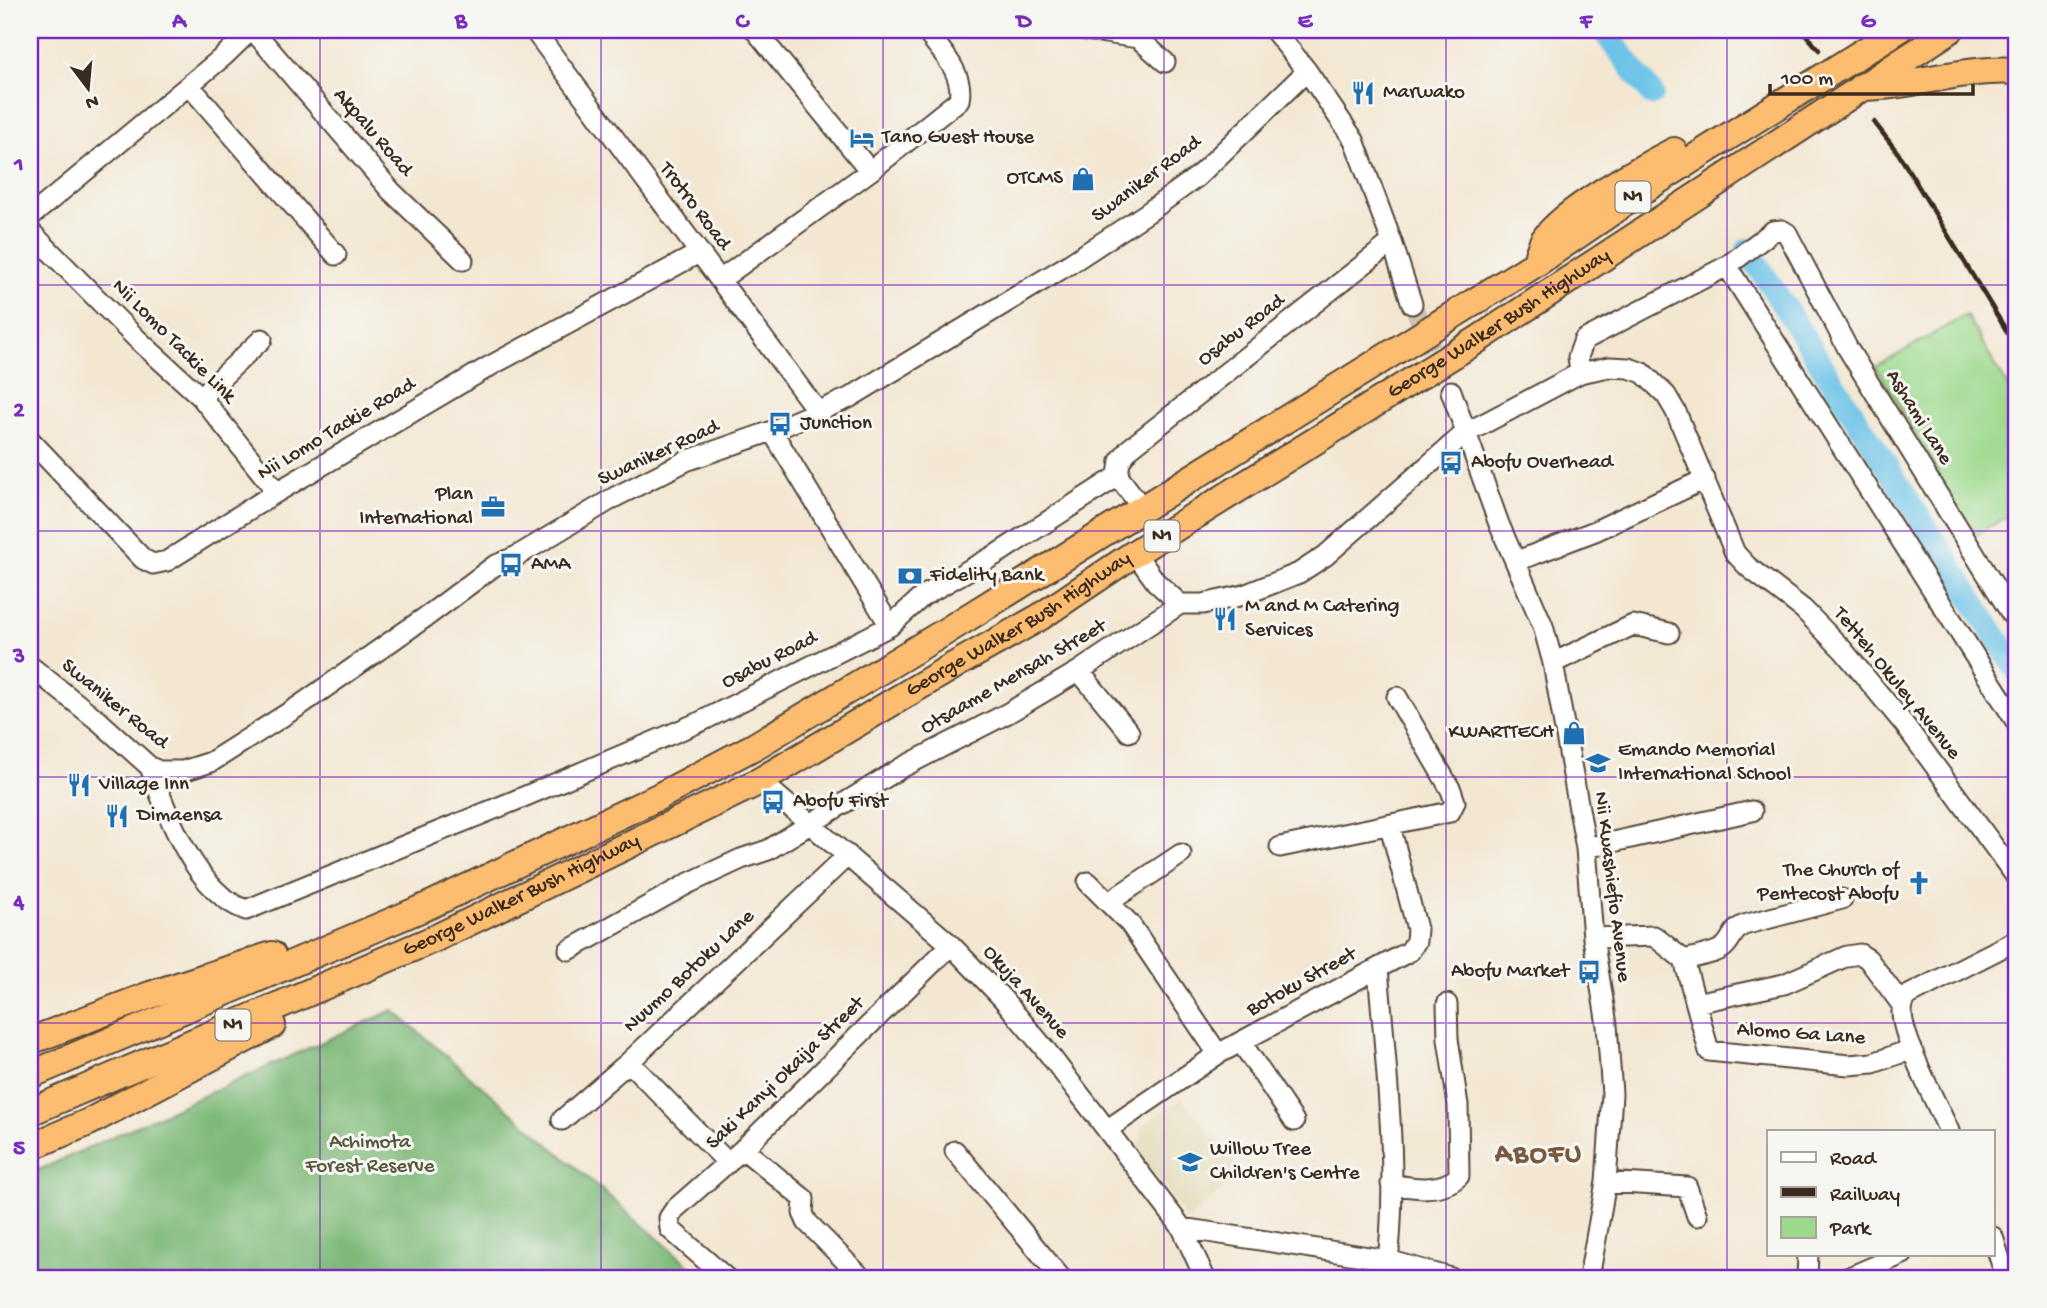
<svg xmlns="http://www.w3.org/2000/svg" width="2047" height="1308" viewBox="0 0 2047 1308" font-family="'Gochi Hand',sans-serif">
<rect width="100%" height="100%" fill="#f6f6f2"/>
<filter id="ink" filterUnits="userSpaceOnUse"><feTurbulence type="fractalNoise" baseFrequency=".0143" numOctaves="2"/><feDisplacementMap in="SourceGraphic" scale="14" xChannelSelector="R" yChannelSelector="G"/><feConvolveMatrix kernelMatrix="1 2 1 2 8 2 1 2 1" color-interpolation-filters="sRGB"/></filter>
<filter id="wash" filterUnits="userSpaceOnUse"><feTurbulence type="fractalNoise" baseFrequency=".00686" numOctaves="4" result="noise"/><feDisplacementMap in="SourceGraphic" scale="28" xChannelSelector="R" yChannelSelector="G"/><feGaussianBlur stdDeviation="1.57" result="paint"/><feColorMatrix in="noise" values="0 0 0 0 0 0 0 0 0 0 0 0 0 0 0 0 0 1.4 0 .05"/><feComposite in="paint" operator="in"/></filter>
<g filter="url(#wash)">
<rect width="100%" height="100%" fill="#f3e7d2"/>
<path fill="#e5dbba" d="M1182,1098L1242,1174L1187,1220L1138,1151L1142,1126Z"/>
<path fill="#9dd98d" stroke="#6c8256" stroke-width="2" d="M1966,315L2017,402V511L1974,536L1876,367Z"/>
<path fill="#7eb978" stroke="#5c724b" stroke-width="2" d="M393,1010L704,1278H30V1174Z"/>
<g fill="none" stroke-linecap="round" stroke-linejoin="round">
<path stroke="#6ac2e8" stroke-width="24" d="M1603,30L1652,94
M1748,250L2017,670"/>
</g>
</g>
<g filter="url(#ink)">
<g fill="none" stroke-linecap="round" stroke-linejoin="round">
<path stroke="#cec1ae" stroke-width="19" stroke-dasharray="19 10" stroke-linecap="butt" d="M1412,304L1451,391"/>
<g stroke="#574639" stroke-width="23">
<path id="minor" d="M253,30L391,191L463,260
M534,30L818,412
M755,30L870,171
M1086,30L1138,38L1165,62
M1274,30L1307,71L1354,140L1392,242L1412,304
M189,85L336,255
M30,217L224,56L251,30
M30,231L136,338L201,397L277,492
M1727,266L2017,723
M720,280L870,171L959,100C965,73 940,50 925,30
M1580,373L1578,357L1584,340L1727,266L1773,231L1782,230L1787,233L1848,349L2017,623
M1451,391L1499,524L1543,626L1553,663L1586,848L1593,938L1607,1025L1612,1094L1606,1182L1589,1278
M201,397L262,339
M772,431L890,626
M30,440L143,559L153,564L167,561L277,492L490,366L699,253
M1118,476L1142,508
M1135,553L1156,582L1180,604
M1517,561L1595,531L1705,479
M1553,663L1633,625L1669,633
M30,666L100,722L150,767L159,771H183L211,762L299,706L430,614L494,566L517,556L615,497L686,461L772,431L849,398L1068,265L1147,213L1197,177L1307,71
M1079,671L1129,732
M150,767C166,813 196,893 246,910L514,801L702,721L890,626L923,596L997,554L1118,476L1120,461L1129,449L1392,242
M760,781L951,945L1003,999L1045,1049L1182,1228L1205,1278
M1280,847L1450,812L1455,802L1451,790L1397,697
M1586,848L1752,811
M1088,882L1130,924L1218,1054
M1109,902L1181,854
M1593,938L1654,936L1684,960L1709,1051L1849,1065L1873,1063L1912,1049
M569,950L689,883L741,859L768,850L901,768L1008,713L1079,671L1180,604H1203L1244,595L1299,573L1325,556L1464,434L1580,373L1609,367L1629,368L1643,373L1666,395L1676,412L1735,553L1748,567L1803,609L1843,650L1904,724L2017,878
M1684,960C1696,956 1714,955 1724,947C1733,939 1732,930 1744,925L1842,899
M1378,968C1386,1070 1400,1176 1386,1278
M1696,1003L1784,984L1847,956L1860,954L1868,959L1902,1005
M1241,1042L1294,1121
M629,1062L728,1163
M562,1120L629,1062L848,855
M1108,1129L1218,1054L1410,951L1416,941L1417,929L1390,826
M1949,1131C1937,1104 1902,1039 1902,1012C1902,1006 1904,1001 1907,996L2017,940
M743,1149L804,1199L803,1213L807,1222L862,1278
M955,1151L1061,1278
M1606,1182L1687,1187L1697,1216
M1391,1184C1412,1188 1441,1193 1459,1176L1458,1105L1448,1039L1447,1004
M1182,1228L1388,1260L1451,1278
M1993,1237L2006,1278
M726,1278L670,1229L669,1218L675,1209L743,1149L951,945
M1807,1278L1808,1254
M1847,1278L1903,1254"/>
</g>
<g stroke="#574639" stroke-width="30">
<g id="highway">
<path d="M1861,87C1914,87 1964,67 2017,71"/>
<path d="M1538,255C1540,250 1541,245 1544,240C1563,211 1641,168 1674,151"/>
<path d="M30,1041L150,995L272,955"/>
<path d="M30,1075L430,905L658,797L755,746L943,633L1535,264L1651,185L1898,30"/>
<path id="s1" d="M30,1112L436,938L760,781L955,665L1040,617L1135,553L1474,342L1950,30"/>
<path d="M30,1147L89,1122L272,1025"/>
</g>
</g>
<use href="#minor" stroke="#fff" stroke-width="19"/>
<use href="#highway" stroke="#fcbd6f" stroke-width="26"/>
<path stroke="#3b2a1e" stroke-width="4.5" d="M1802,30L1819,50
M1874,122L1898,153L2017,348"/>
</g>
</g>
<path fill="none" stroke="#7b2cbf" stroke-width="2" stroke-opacity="0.55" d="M320,30V1278M601,30V1278M883,30V1278M1164,30V1278M1446,30V1278M1727,30V1278M30,285H2017M30,531H2017M30,777H2017M30,1023H2017"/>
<defs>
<g id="restaurant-bare" transform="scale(1.89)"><path d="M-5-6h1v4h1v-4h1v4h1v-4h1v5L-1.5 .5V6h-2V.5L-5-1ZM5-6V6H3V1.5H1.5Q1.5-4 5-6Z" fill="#1f6fb2" stroke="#f6f6f2" stroke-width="2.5" paint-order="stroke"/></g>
<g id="hotel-bare" transform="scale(1.89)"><path d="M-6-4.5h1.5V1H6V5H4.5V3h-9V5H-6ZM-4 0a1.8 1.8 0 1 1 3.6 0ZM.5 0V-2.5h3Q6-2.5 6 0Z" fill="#1f6fb2" stroke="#f6f6f2" stroke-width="2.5" paint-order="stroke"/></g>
<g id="shop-bare" transform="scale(1.89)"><path d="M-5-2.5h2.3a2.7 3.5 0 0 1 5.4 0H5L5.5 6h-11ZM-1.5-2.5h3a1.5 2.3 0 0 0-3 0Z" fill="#1f6fb2" stroke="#f6f6f2" stroke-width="2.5" paint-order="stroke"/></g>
<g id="bus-bare" transform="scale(1.89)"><path d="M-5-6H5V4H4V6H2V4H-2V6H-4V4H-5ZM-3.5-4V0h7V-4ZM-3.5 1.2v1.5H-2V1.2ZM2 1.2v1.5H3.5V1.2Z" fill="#1f6fb2" stroke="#f6f6f2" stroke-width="2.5" paint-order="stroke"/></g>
<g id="office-bare" transform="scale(1.89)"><path d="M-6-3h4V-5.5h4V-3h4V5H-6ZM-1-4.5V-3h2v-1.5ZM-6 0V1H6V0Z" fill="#1f6fb2" stroke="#f6f6f2" stroke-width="2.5" paint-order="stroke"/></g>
<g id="bank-bare" transform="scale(1.89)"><path d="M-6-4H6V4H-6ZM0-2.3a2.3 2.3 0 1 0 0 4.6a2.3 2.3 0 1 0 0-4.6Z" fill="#1f6fb2" stroke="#f6f6f2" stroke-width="2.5" paint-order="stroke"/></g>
<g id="school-bare" transform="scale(1.89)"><path d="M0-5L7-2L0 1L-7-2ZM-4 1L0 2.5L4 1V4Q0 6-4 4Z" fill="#1f6fb2" stroke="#f6f6f2" stroke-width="2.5" paint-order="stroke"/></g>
<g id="church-bare" transform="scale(1.89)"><path d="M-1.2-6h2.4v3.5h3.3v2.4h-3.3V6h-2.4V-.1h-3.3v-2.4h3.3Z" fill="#1f6fb2" stroke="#f6f6f2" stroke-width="2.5" paint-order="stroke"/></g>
</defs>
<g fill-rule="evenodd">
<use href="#restaurant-bare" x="1363" y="93"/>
<use href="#hotel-bare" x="862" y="138"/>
<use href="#shop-bare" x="1083" y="179"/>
<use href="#bus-bare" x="780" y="424"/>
<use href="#bus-bare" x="1451" y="463"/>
<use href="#office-bare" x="493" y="507"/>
<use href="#bus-bare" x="511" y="565"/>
<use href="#bank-bare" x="910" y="576"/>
<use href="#restaurant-bare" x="1225" y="619"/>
<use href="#shop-bare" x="1574" y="733"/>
<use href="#school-bare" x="1598" y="763"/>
<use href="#restaurant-bare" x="79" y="785"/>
<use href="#bus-bare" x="773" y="802"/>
<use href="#restaurant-bare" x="117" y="816"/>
<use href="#church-bare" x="1919" y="883"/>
<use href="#bus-bare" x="1589" y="972"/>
<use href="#school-bare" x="1190" y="1162"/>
</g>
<g text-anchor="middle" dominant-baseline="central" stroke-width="6" stroke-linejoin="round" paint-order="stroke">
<g fill="#f6f6f2" stroke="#73675e" stroke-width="2">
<rect x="1615.5" y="181.5" width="35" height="31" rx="5"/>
<rect x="1144.5" y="520.5" width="35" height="31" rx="5"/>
<rect x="215.5" y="1009.5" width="35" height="31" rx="5"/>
</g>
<g font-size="19" font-weight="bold" fill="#3b2a1e">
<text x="1633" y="197">N1</text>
<text x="1162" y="536">N1</text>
<text x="233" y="1025">N1</text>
</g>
<g font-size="21" fill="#3b2a1e" stroke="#f6f6f2" text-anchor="start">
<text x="1383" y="93">Marwako</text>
<text x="882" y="138">Tano Guest House</text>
<text x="1063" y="179" text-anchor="end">OTCMS</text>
<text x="800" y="424">Junction</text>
<text x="1471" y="463">Abofu Overhead</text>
<text x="473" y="495" text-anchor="end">Plan<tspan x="473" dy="24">International</tspan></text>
<text x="531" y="565">AMA</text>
<text x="930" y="576">Fidelity Bank</text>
<text x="1245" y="607">M and M Catering<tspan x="1245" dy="24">Services</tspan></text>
<text x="1554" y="733" text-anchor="end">KWARTTECH</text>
<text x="1618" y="751">Emando Memorial<tspan x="1618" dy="24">International School</tspan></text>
<text x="99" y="785">Village Inn</text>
<text x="793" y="802">Abofu First</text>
<text x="137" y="816">Dimaensa</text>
<text x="1899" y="871" text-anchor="end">The Church of<tspan x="1899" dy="24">Pentecost Abofu</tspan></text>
<text x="1569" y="972" text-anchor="end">Abofu Market</text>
<text x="1210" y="1150">Willow Tree<tspan x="1210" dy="24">Children's Centre</tspan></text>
</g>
<g font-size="21" fill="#3b2a1e" stroke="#f6f6f2">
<text transform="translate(372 133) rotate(49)">Akpalu Road</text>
<text transform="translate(1147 180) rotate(-37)">Swaniker Road</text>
<text transform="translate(694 207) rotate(53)">Trotro Road</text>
<text stroke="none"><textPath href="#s1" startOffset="1671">George Walker Bush Highway</textPath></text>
<text transform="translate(1242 331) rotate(-38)">Osabu Road</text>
<text transform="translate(173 342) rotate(45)">Nii Lomo Tackie Link</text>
<text transform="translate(1918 418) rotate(58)">Ashami Lane</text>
<text transform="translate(337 430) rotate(-31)">Nii Lomo Tackie Road</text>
<text transform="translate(659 454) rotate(-25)">Swaniker Road</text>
<text stroke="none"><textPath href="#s1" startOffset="1104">George Walker Bush Highway</textPath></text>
<text transform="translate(770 661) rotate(-27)">Osabu Road</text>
<text transform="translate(1014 678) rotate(-30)">Otsaame Mensah Street</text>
<text transform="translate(1896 684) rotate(51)">Tetteh Okuley Avenue</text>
<text transform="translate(114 705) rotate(39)">Swaniker Road</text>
<text transform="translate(1611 887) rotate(83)">Nii Kwashiefio Avenue</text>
<text stroke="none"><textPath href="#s1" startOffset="537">George Walker Bush Highway</textPath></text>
<text transform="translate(690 972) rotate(-43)">Nuumo Botoku Lane</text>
<text transform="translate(1302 983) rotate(-29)">Botoku Street</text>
<text transform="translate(1025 993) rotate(48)">Okuja Avenue</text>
<text transform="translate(1801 1035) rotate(4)">Alomo Ga Lane</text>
<text transform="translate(786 1074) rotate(-44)">Saki Kanyi Okaija Street</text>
</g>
<g font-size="21" fill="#54563a" stroke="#f6f6f2">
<text x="370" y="1143">Achimota<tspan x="370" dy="24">Forest Reserve</tspan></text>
</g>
<g font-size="28" font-weight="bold" letter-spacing="2" fill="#7a593f" stroke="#f6f6f2">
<text x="1539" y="1155">ABOFU</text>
</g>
</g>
<rect width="2047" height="1308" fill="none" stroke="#f6f6f2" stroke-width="77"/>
<rect x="1767" y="1130" width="228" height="126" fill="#f6f6f2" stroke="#aba49d" stroke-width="2"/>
<rect x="1781" y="1152" width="35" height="10" fill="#ffffff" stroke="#aba49d" stroke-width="2"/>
<text x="1830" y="1164" font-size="21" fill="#3b2a1e">Road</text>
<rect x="1781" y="1187" width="35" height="10" fill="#3b2a1e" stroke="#aba49d" stroke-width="2"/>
<text x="1830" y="1200" font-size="21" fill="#3b2a1e">Railway</text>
<rect x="1781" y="1217" width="35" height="21" fill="#9dd98d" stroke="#aba49d" stroke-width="2"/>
<text x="1830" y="1234" font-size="21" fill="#3b2a1e">Park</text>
<g transform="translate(88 88) rotate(164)" stroke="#f6f6f2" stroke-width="5" paint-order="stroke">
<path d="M0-5L12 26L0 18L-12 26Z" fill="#3b2a1e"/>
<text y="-10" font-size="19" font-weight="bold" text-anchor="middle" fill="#3b2a1e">N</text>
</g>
<path d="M1770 84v10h203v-10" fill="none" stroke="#3b2a1e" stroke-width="3.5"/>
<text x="1781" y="84" font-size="21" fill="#3b2a1e" stroke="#f6f6f2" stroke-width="5" paint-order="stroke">100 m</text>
<rect x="38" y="38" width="1970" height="1232" fill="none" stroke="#7b2cbf" stroke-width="2.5"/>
<g font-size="23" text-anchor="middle" font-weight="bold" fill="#7b2cbf">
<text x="179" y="27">A</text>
<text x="461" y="27">B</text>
<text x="742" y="27">C</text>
<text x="1024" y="27">D</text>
<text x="1305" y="27">E</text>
<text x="1586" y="27">F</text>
<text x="1868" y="27">G</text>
<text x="19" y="170">1</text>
<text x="19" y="416">2</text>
<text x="19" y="662">3</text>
<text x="19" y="908">4</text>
<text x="19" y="1154">5</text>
</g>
</svg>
